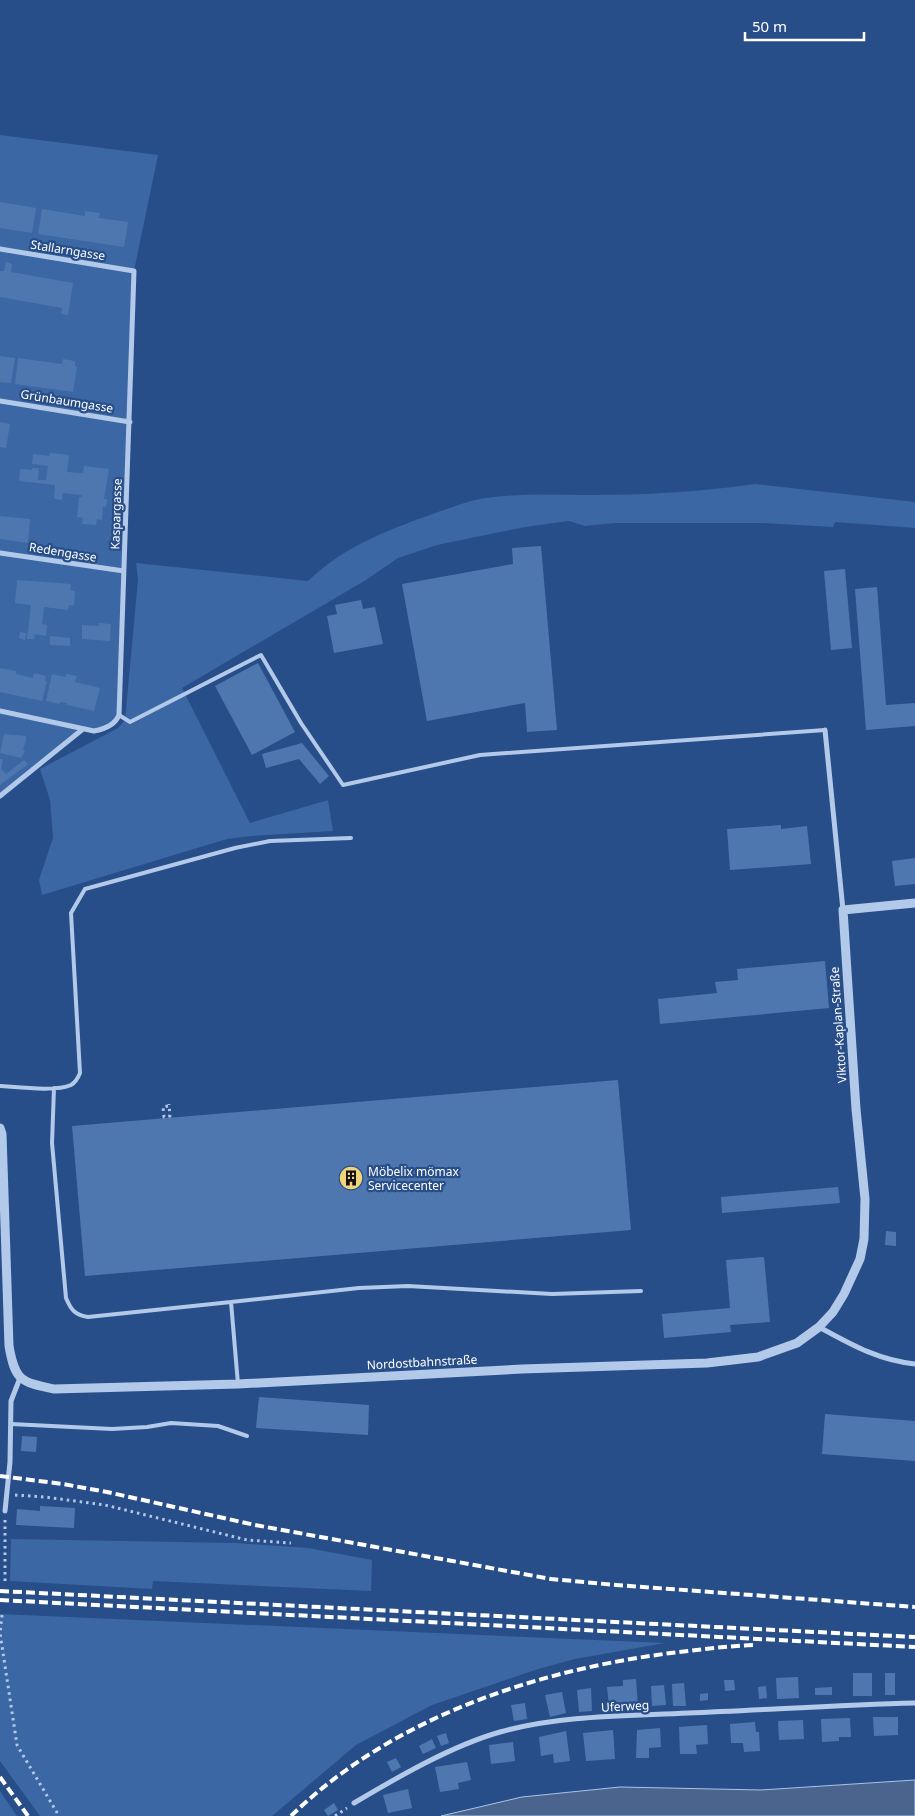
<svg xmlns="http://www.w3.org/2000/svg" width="915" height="1816" viewBox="0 0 915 1816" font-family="'Noto Sans',sans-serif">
<rect width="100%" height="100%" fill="#274e88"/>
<path fill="#3b67a4" d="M0,135L158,155L134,271L119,715L102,729H83L0,796Z
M755,484L915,502V528L835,522L833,527L760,523H615L585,526L569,521L525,527L437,545L398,558L366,580L182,688L250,823L328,800L333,831L251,836L227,839L42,895L39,880L53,838L50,800L40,769L118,728L125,720L138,580L136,563L308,581C345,545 391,529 438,512C453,507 470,500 486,498C520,493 554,495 588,495C643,495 701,492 755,484Z
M11,1539L236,1543L308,1548L372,1560L371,1591L153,1581L152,1589L10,1581Z
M0,1614L665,1643L575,1659L538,1669L432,1705L356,1745L272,1816H40L0,1761Z
M0,1791L15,1813L17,1816H0Z"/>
<path fill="#4a648e" stroke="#a8c4e9" d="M915,1780V1816H441L522,1797L620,1787L761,1790Z"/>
<path fill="#4f77af" d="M0,202L36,208L32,233L0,228Z
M42,209L85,216V211L100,213L99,218L128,222L124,247L38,234Z
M6,262L12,264L11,272L73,283L68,315L61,314L62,308L0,297V271H4Z
M0,356L15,358L11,383L0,382Z
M18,358L62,364L63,359L75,361V366L77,367L73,392L15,384Z
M0,422L10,424L6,448L0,447Z
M50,453L69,455L67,472L83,473L84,466L109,469L104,499H107L106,507L103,506L102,520L97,519L96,525L82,524L83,518L77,517L79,497H81L82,495L63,493L62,500L54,499L55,485L19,481L20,469L32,470V468H39L38,480H46L48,466L32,464L33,454L49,456Z
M0,516L30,519L28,543L0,539Z
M541,546L557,730L527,732L525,703L427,721L402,584L513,564L512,548Z
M845,569L852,648L831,650L824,571Z
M17,580L71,584L70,590L75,591L74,606L69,605L68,610L44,607L42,624L47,625L46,636L35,634L34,639H27L31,605L15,603Z
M877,587L886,705L915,703V726L866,730L855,589Z
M361,600L363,609L375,607L383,644L334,653L327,616L337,614L335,605Z
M99,623L111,624L110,641L82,639V625L99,626Z
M20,632L26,633L25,640L19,638Z
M50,636L70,638V646L50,645Z
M258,663L295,732L252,755L215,686Z
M0,668L16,671V674L33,678L34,673L46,676L45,681H47L42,701L0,692Z
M52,674L66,677V674L77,676L75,682L100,688L94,711L67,705V703L60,702V704L46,701Z
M4,734L26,736V740L23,750L25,751L21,758L0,753Z
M302,743L329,776L320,784L299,759L266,768L262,754Z
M0,759H3L1,769L6,774L24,760L28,764L0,785Z
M781,825V829L807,826L811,864L730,870L727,829Z
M915,858V884L895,886L892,861Z
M825,961L829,1008L660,1024L658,999L717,993L715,982L738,980L737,969Z
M618,1080L631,1230L85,1276L72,1126Z
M838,1187L840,1203L722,1213L721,1197Z
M886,1231L896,1232V1246L885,1245Z
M764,1257L770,1322L730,1325L731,1332L664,1338L662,1314L730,1308L726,1260Z
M259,1397L369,1405L368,1435L256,1428Z
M825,1414L915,1421V1461L822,1454Z
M22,1436L37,1437L36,1452L21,1451Z
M40,1506L75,1508L74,1528L16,1525L17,1509L40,1511Z
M853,1673H872V1696H853Z
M885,1673H895V1695H885Z
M798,1677L799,1698L777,1699L776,1678Z
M636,1679L638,1706L625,1708L624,1705L609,1706L607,1687L623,1686V1680Z
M724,1680H734L735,1690L725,1691Z
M684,1683L686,1706H673L672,1684Z
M664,1685L666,1705L652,1706L651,1686Z
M766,1686L767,1698L759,1699L758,1687Z
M832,1687V1695H815V1688Z
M591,1688L592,1711L579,1712L577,1690Z
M562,1692L566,1713L550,1717L545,1695Z
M708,1693V1700L700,1701V1694Z
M525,1703L527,1719L514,1721L511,1705Z
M873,1717H898V1735L874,1736Z
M850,1718L851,1737H839V1741L822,1742L821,1719Z
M803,1720L804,1739L779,1740L778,1721Z
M755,1722L756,1732H759L760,1751L744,1752L743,1743H731L730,1724Z
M707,1725L708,1744L696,1745L697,1754H680L679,1727Z
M660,1728L661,1747L649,1748V1758H636L637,1730Z
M613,1730L615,1759L586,1761L583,1733Z
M566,1731L570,1761L554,1763L553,1754L541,1756L539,1737Z
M446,1733L449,1743L441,1746L437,1736Z
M432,1739L436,1748L423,1754L419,1746Z
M513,1742L515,1761L491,1764L489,1745Z
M396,1758L401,1767L392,1772L387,1762Z
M467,1762L471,1780L458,1783L459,1789L440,1792L435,1767Z
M408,1789L412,1808L388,1813L383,1795Z
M334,1803L338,1810L328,1816L324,1810Z"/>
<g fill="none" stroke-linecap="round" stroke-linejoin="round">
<path stroke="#b3c9e9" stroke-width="3" stroke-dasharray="2.5 4" stroke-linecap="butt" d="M168,1106L163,1107L164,1117L170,1116L169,1104
M15,1495L45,1497L105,1505L247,1540L291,1543
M5,1581V1519
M2,1615L0,1633L17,1745L59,1816
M335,1816L347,1808"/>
<path stroke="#b3c9e9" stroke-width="4" d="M119,715L130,722L261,655L301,723L343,785L480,755L825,730
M0,1086C17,1087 56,1092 71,1085C76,1082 78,1078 80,1073L71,913L85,889L235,848L270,841L351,838
M54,1088L52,1143L66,1298C71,1310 75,1315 88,1317L231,1302
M238,1384L231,1302L359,1288L408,1286L552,1294L641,1291
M11,1424L112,1429L147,1427L171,1423L218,1426L247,1436"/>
<path stroke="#b3c9e9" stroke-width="5" d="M0,249L134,271L119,715C115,725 105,729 94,731L0,711
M0,401L130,422
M0,553L124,571
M825,730L843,910
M0,796L83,729
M819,1327C852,1345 878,1360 915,1364
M5,1511L10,1462L11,1401L20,1378
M354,1803C398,1777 451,1746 500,1732C560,1715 626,1716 688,1713C764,1710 839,1705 915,1703"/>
<path stroke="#b3c9e9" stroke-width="9" d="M0,1128L2,1134L9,1346C15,1381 21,1382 54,1389L238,1384L522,1369L707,1363L758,1357L797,1343L819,1327L833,1312L844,1294L860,1259L864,1239L865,1199L856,1109L843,910L915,903"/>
<path stroke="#fff" stroke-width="4" stroke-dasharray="9 4" stroke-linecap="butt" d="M0,1476L63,1484L107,1492L255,1525L551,1579L616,1585L915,1607
M0,1591L915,1637
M0,1600L915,1647
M0,1777L28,1816
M291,1816C394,1716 539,1669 679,1652C704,1649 729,1646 755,1645"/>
</g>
<defs>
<g id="building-disc" transform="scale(1.25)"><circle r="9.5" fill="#f1d379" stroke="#274e88"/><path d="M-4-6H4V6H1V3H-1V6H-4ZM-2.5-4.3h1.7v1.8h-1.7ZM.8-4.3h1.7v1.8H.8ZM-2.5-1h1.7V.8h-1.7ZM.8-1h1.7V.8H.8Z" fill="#111"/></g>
</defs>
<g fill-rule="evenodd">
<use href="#building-disc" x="351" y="1178"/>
</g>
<g text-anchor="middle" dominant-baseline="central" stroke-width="4.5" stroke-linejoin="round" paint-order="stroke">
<g font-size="12" fill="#fff" stroke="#274e88">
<text transform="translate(68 250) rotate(9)">Stallarngasse</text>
<text transform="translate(67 401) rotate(9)">Grünbaumgasse</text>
<text transform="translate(116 514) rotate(-88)">Kaspargasse</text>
<text transform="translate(63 552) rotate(9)">Redengasse</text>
<text transform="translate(838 1025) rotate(-94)">Viktor-Kaplan-Straße</text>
<text transform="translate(422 1362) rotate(-3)">Nordostbahnstraße</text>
<text transform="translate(625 1706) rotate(-3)">Uferweg</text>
</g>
<g font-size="12" fill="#fff" stroke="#274e88" text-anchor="start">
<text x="368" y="1171">Möbelix mömax<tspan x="368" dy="14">Servicecenter</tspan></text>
</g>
</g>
<path d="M745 32v8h119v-8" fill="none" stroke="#ffffff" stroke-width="2.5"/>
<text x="752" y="32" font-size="15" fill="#ffffff" stroke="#274e88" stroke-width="4" paint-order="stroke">50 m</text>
</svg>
